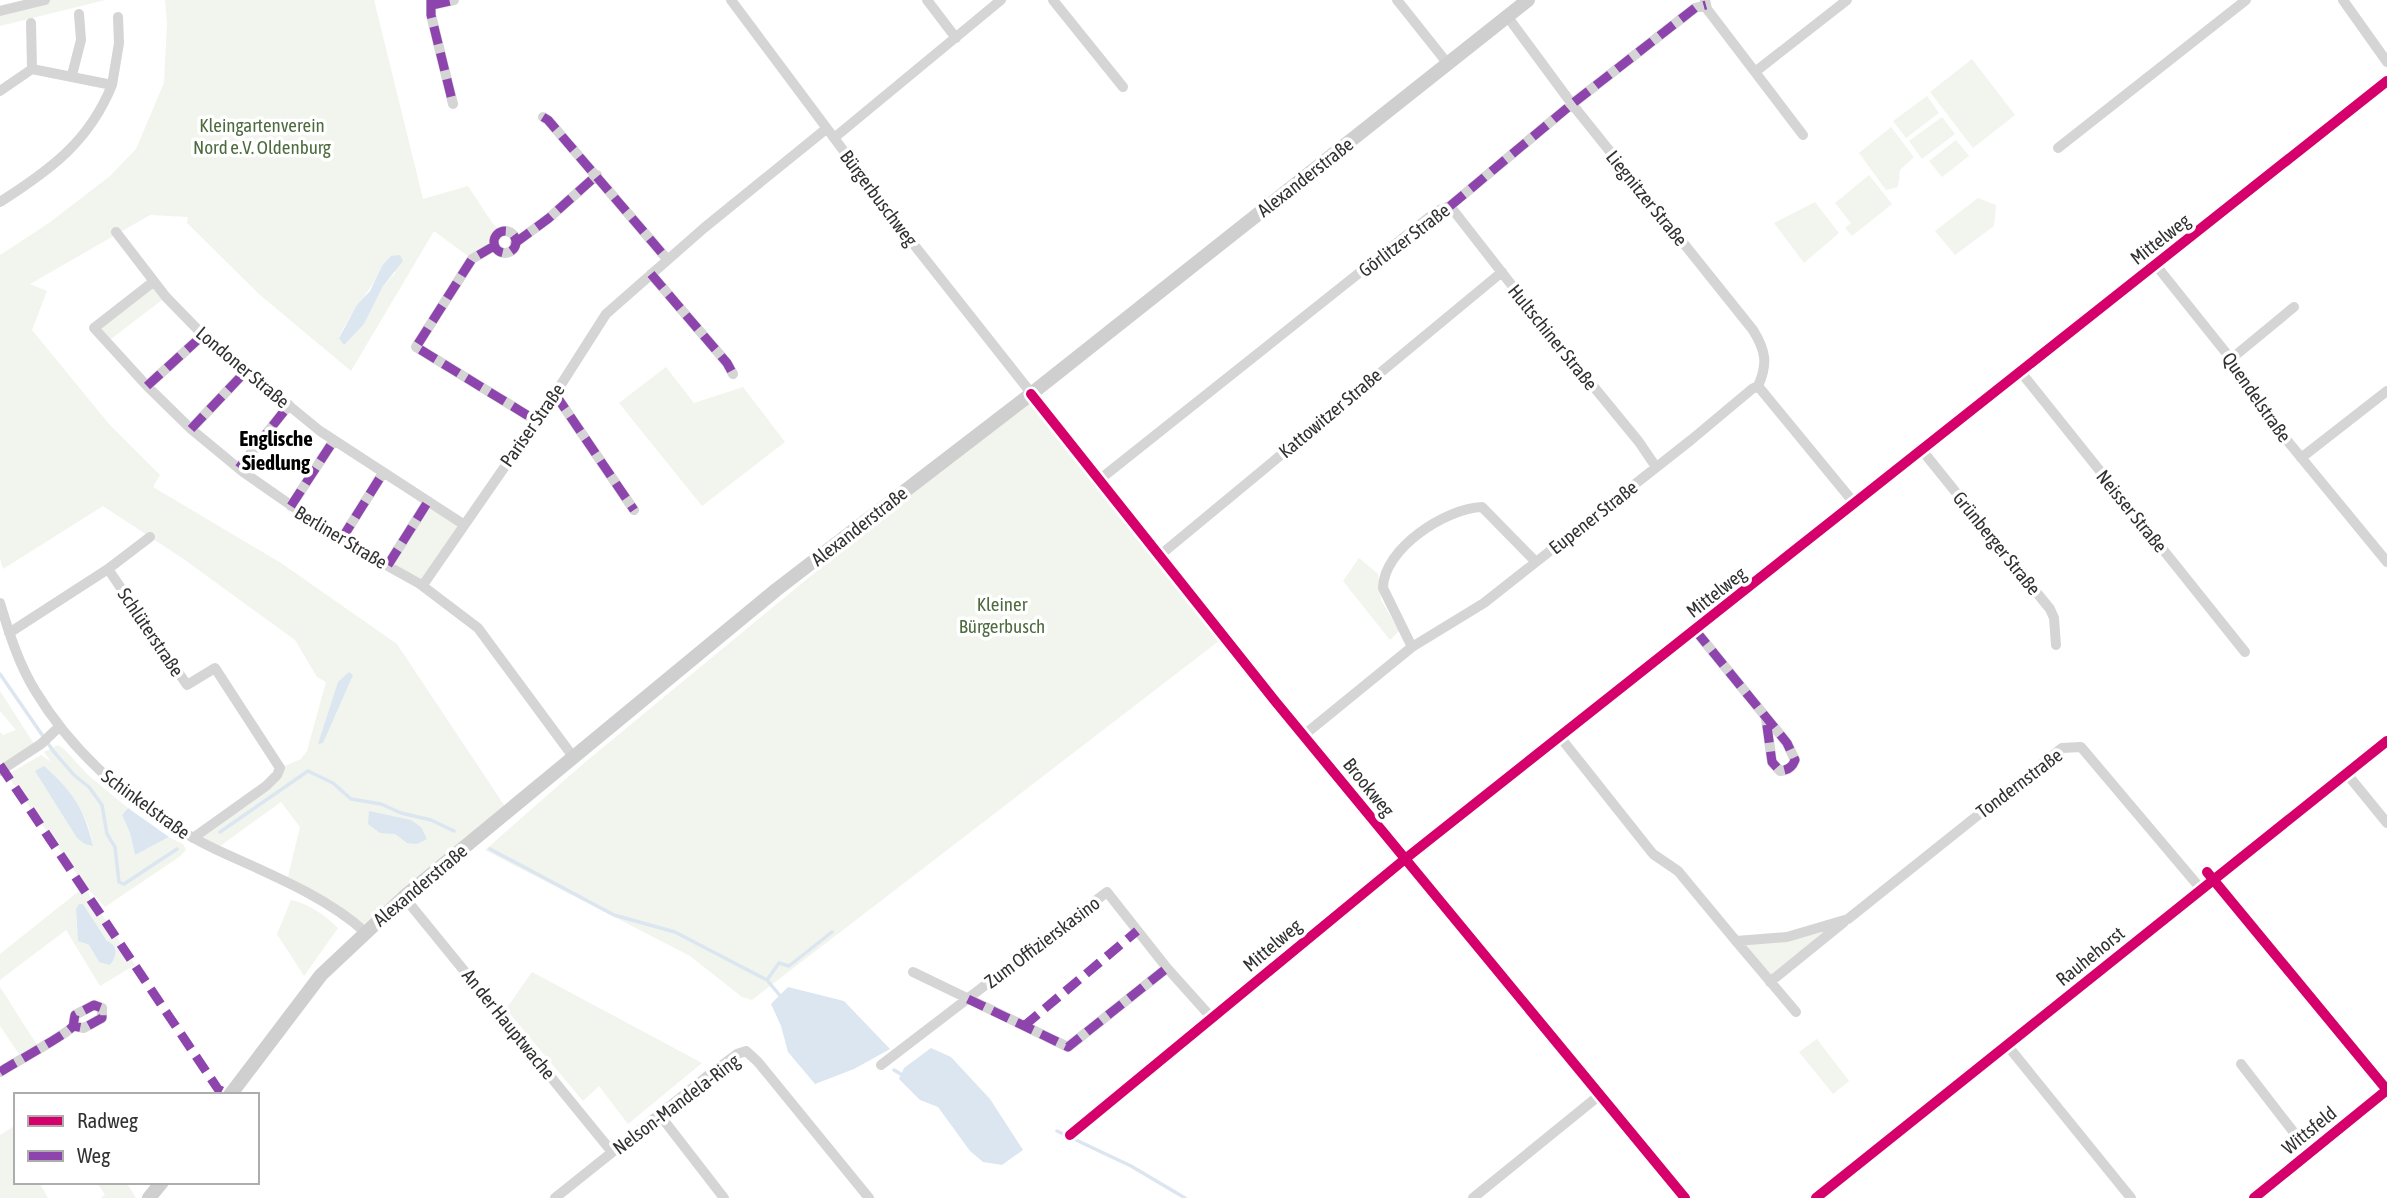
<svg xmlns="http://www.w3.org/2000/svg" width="2387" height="1198" viewBox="0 0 2387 1198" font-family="'Asap Condensed',sans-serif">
<rect width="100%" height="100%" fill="#fff"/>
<path fill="#f1f5ed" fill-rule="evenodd" d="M45,0H105L0,26V11Z
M165,0H374L423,199L468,186L493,224L501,232L496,236L494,243L472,259L434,231L351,371L260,295L187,223L188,217L150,215L30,284L47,291L32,330L109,424L160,475L153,487L281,563L397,644L506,808L365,932L287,881L300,827L281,802L216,849L193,838L268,784L280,768L301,759L307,751L326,682L317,677L295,640L185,560L103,506L3,569L0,558V255L49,223L110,176L136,149L164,83L167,24ZM382,266L396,272L383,286L364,324L339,337C351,311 371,292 382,266Z
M1972,59L2015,115L1973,148L1930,92Z
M1927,96L1939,113L1906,138L1893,121Z
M1942,117L1955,134L1922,159L1909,141Z
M1891,127L1914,157L1900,170L1898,187L1886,190L1859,153Z
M1956,140L1969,156L1942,177L1929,161Z
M1869,175L1892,204L1852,236L1845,228L1851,223L1835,203Z
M1978,198L1996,205L1994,226L1955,255L1935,231Z
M1815,202L1839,233L1804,263L1774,223Z
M153,282L166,297L107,342L94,328Z
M666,367L694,403L743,387L785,442L702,506L619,403Z
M1031,394L1224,637L752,1000L742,997L690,956L485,850L583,764Z
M427,503L463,524L420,584L388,565Z
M1359,558L1378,574L1381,600L1399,631L1390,640L1343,581Z
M0,691L36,747L0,765V732L3,735L16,730L0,711Z
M58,745L64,749L88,775L128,808L122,815L130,833L135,855L169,837L183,844L186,850L179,857L105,907L86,887L7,775L41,755L51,762L44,752ZM44,767C69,788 88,813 93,846Z
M84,887L135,965L100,986L66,930L0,980V954ZM83,904L107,941L112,943L116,949L99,962L89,945L84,944L77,930L76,909Z
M291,900C309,904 325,915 338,928L304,976L277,934Z
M1848,919L1770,982L1736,941L1763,940Z
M532,972L702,1063L628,1124L599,1086L583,1101L506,1009Z
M0,987L37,1045L19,1054L0,1026Z
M1817,1039L1849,1081L1833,1094L1799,1052Z
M16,1125V1182H39L48,1198H0V1135Z
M97,1182H126L136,1198H101L105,1195Z"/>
<path fill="#dce6f1" d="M400,255L403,261L383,286L364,324L344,345L339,338L357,305L370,291L382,266L391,256Z
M349,672L353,675L323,743L318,744L338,682Z
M44,766C73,792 84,808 93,846L85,844L77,838L35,771Z
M128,808L169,837L135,855L130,833L122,815Z
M369,811L411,820L421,827L427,839L417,844L407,843L395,834L380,833L368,824Z
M79,904H83L107,941C119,945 117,957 110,965L99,962L89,945L78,941L76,909Z
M788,987L844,1001L890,1049L854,1069L815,1084L788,1052L781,1026L771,1004Z
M931,1048L951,1057L990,1099L1023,1150L1002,1165L983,1162L970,1151L938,1107L920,1100L899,1079L904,1068Z"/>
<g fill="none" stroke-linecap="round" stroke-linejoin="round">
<path stroke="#dce6f1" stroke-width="3.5" d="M0,674L54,752L74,775L89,787L102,805L107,834L115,847L119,882L124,884L177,849
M220,832L308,771L333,783L351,799L381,804L401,813L431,820L454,831
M490,849L614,915L675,932L767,980L782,998
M2213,885L2378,1087
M767,980L779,963L789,966L832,932
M894,1070L904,1076
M2387,1098V1099
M1057,1131L1131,1166L1185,1198"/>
<path stroke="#d5d5d5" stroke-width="10" d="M431,0V15L453,104
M731,0L911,241L1224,637L1685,1198
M927,0L956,38
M1053,0L1123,87
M1397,0L1448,64
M1705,0L1707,9L1803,135
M2343,0L2387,62
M432,5L454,0
M0,11L45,0
M1507,16L1572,104L1753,330C1766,351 1768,364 1758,386
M31,23L32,69
M1755,72L1847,0
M72,75L81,40L79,14
M112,85L119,43L118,17
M0,91L32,69L112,85C89,142 50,170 0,202
M543,117L548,120L667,259
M834,138L1001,0
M2058,148L2246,0
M1450,206L1539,320L1639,442L1656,467
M494 242a11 11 0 1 1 22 0a11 11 0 1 1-22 0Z
M116,232L166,297L203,335L320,431L463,524
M515,243L549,218L597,175
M494,246L472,259L416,347L535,420
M2155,264L2231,359L2258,405L2387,562
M651,274L727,363L733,374
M153,282L94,328L147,386L191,429L243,472L341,540L420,584L478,628L574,758
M2231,359L2294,307
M2020,371L2245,652
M147,386L203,335
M1758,386L1855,504
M555,394L634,510
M191,429L246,371
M1921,449L2050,609L2054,618L2056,645
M2301,458L2387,391
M239,468L289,405
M1099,480L1437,211L1450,206L1572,104L1695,8L1706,5
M291,506L334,440
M341,540L383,473
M1159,556L1502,272
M388,565L427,503
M108,569L150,537
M423,585L555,394L606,314L704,228L826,129
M0,603C9,633 19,665 36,692C78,761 144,815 217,850C265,872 326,896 365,932
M1695,630L1787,743L1795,760C1792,768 1788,770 1780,771L1772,762L1766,719
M9,633L108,569L187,685L215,668L280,768L277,775L266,786L193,838
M1412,647L1383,588C1383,549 1446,508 1482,507L1536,562
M1304,735L1412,647L1484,603L1691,440L1752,389L1758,386
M1560,737L1653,854L1678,871L1736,941L1787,937L1848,919L2062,748L2081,747L2201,889
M0,771L41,744L59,727
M2347,774L2387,823
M404,897L612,1152
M1736,941L1796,1012
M913,972L1068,1047L1167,968
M1770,982L1844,922
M2007,1045L2131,1198
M2241,1064L2309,1152
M881,1065L1107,892L1167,968L1211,1017
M0,1072C12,1064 69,1033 73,1026C74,1023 74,1019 75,1015L94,1005L102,1008V1018L84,1028L73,1026
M659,1114L724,1198
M1070,1135L1405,859L2387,81
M555,1198L710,1074L737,1054L746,1051L758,1062L869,1198
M1473,1198L1601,1094
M1816,1198L2387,741
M2254,1198L2387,1090"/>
<path stroke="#cfcfcf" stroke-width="14" d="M230,1095L321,975L404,897L776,590L1031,394L1528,0
M149,1198L162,1182"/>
<path stroke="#8e44ad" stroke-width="9" stroke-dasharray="18 9" stroke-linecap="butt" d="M431,0V15L453,104
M432,5L454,0
M543,117L548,120L667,259
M1450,206L1572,104L1695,8L1706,5
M494 242a11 11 0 1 1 22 0a11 11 0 1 1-22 0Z
M515,243L549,218L597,175
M494,246L472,259L416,347L535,420
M651,274L727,363L733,374
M147,386L203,335
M555,394L634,510
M191,429L246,371
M239,468L289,405
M291,506L334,440
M341,540L383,473
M388,565L427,503
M1695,630L1787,743L1795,760C1792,768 1788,770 1780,771L1772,762L1766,719
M0,765L218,1089L222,1091
M968,999L1068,1047L1167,968
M1024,1026L1137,931
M0,1072C12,1064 69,1033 73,1026C74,1023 74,1019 75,1015L94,1005L102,1008V1018L84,1028L73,1026"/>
<g stroke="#fff" stroke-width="15">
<path id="cycleway" d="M1031,394L1275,701L1685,1198
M2207,872L2387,1090
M1070,1135L1405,859L2387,81
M1816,1198L2387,741
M2254,1198L2387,1090"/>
</g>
<use href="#cycleway" stroke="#d6006c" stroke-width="10"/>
</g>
<g text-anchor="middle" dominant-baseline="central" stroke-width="7" stroke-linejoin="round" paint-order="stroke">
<g font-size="19" fill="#4e6b3f" stroke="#fff">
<text x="262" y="125">Kleingartenverein<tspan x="262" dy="22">Nord e.V. Oldenburg</tspan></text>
<text x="1002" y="604">Kleiner<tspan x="1002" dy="22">Bürgerbusch</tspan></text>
</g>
<g font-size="19" fill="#313131" stroke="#fff">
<text transform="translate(1305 177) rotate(-38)">Alexanderstraße</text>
<text transform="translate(879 198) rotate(53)">Bürgerbuschweg</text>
<text transform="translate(1647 198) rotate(51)">Liegnitzer Straße</text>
<text transform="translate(2160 239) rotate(-38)">Mittelweg</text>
<text transform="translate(1404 240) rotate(-37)">Görlitzer Straße</text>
<text transform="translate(1553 337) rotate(51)">Hultschiner Straße</text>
<text transform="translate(243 367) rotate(40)">Londoner Straße</text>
<text transform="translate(2257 397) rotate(55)">Quendelstraße</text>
<text transform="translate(1330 413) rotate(-40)">Kattowitzer Straße</text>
<text transform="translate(532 425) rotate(-55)">Pariser Straße</text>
<text transform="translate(2132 511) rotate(51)">Neisser Straße</text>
<text transform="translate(1593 517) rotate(-38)">Eupener Straße</text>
<text transform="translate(859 526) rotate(-38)">Alexanderstraße</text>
<text transform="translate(341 537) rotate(31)">Berliner Straße</text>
<text transform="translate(1997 543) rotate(51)">Grünberger Straße</text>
<text transform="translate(1716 592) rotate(-38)">Mittelweg</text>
<text transform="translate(151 632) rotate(56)">Schlüterstraße</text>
<text transform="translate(2019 783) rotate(-37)">Tondernstraße</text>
<text transform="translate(1369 787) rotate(51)">Brookweg</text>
<text transform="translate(146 804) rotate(36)">Schinkelstraße</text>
<text transform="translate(420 885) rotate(-40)">Alexanderstraße</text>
<text transform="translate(1042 942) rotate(-37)">Zum Offizierskasino</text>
<text transform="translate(1272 945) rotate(-40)">Mittelweg</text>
<text transform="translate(2090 956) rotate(-39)">Rauhehorst</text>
<text transform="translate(509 1024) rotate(51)">An der Hauptwache</text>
<text transform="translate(676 1104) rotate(-37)">Nelson-Mandela-Ring</text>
<text transform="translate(2309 1130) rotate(-39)">Wittsfeld</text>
</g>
<g font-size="21" font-weight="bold" fill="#000" stroke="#fff">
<text x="276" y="438">Englische<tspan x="276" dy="24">Siedlung</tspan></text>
</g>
</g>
<rect x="14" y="1093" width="245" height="91" fill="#ffffff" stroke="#adadad" stroke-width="2"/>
<rect x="28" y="1116" width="35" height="10" fill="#d6006c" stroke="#adadad" stroke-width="2"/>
<text x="77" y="1128" font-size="21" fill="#313131">Radweg</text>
<rect x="28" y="1151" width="35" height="10" fill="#8e44ad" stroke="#adadad" stroke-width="2"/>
<text x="77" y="1163" font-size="21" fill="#313131">Weg</text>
</svg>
